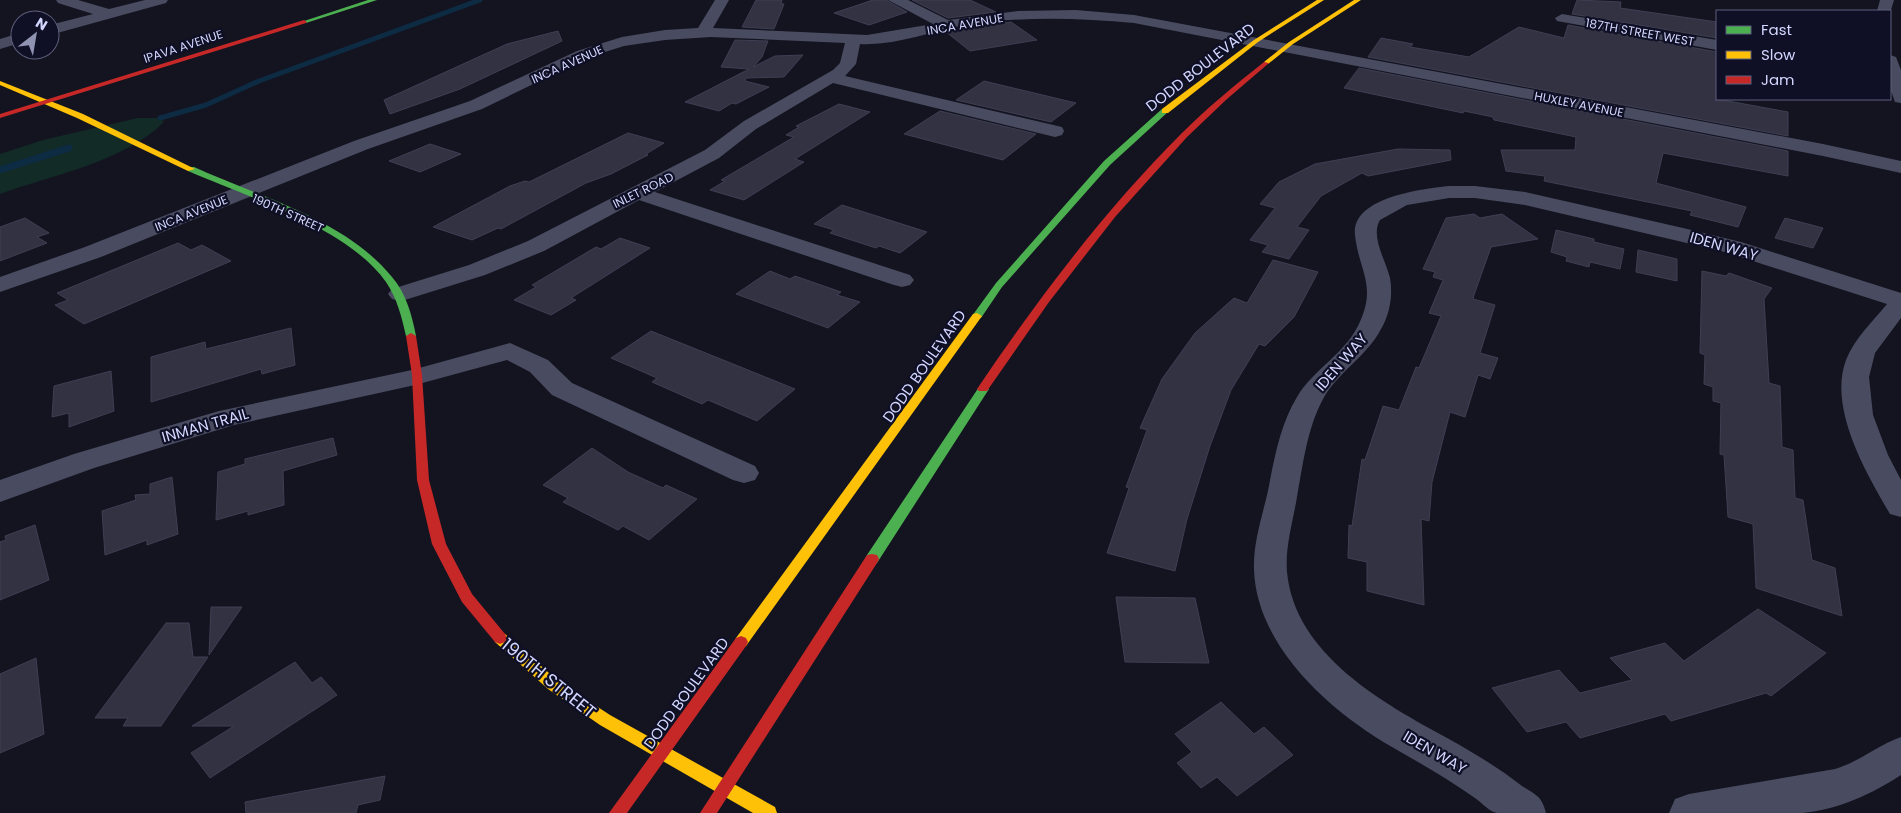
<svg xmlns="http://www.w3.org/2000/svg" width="1901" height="813" viewBox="0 0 1901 813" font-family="Poppins,sans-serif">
<rect width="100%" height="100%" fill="#141420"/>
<path fill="#122b27" d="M138,118H160L164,122C124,162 52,175 0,194V154L43,140Z"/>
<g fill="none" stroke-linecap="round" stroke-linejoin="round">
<path stroke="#0d2b43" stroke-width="5" d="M160,118L206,105L259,81L480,0"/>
<path stroke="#0d2b43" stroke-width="7" d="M0,170L69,148"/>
</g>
<path fill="#323242" stroke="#3e3f54" d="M756,0H782L781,4H784L774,29L742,27Z
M873,0H886L907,12L869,25L834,13Z
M912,0H970L996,12L948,18Z
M1577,0L1621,2L1620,8L1717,22V38L1572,14Z
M1011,22L1037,40L970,51L945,31Z
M1568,25L1717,52V99L1788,112V136L1368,57L1381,38L1413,44L1410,47L1469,57L1519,27L1564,38Z
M558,31L562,41L460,89L390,114L384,100L507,44Z
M735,40L768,41L762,57L753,67L775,56L803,55L784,77L746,78L745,81L769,87L736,104L732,103L719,111L685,102L749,69L721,67Z
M1359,68L1788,151V176L1663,153L1656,183L1746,207L1738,227L1690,215L1692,211L1544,181L1545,176L1506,171L1501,150H1575L1576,137L1494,120L1493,117L1464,111L1463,113L1344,88Z
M984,81L1076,103L1051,122L956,100Z
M839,104L870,112L795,159L804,162L744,200L710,190L725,181L721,180L794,137L786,135L799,127L796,126Z
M940,111L1036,134L1003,160L904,134Z
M628,133L664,143L646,154L648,155L611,174L586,183L501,229L498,228L472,240L433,227L510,186L525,181L529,182Z
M430,144L461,154L420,172L389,161Z
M1398,149L1450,150L1451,160L1368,176L1362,173L1321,196L1297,227L1309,230L1289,259L1262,252L1268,245L1250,240L1275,208L1260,204L1279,182L1315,164Z
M842,205L927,232L900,253L879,246L876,248L830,233L834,230L814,224Z
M1474,214L1480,218L1502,214L1538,239L1491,247L1474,295L1473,299L1495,305L1480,353L1498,358L1490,379L1478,375L1465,417L1450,412L1432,482L1429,521L1421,519L1424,605L1367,591V562L1348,558L1349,525L1352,526L1362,459L1365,460L1383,406L1399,410L1416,367L1419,368L1441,316L1429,313L1443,280L1433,277L1435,272L1423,269L1446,218Z
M25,218L49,233L37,237L47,243L0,261V227Z
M1785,218L1823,228L1813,248L1775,238Z
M1556,230L1594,239V242L1624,249L1620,269L1590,262L1589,267L1566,261L1567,257L1551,252Z
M620,238L650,248L571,298L576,300L551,315L514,300L536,287L532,285L596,247L601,249Z
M178,243L191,250L202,245L231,261L84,324L55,305L68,300L57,293Z
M1638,250L1677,259V281L1636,272Z
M1273,260L1318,272L1294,317L1265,346L1259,344L1231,390L1210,446L1187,519L1175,571L1107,553L1129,488L1126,487L1147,430L1140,428L1162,379L1195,333L1234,298L1247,303Z
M770,271L790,279L795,276L841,292L837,295L860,302L828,328L736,294Z
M1702,271L1726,276L1729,273L1772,288L1764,299L1769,383L1780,386L1782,447L1793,450L1795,498L1803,500L1812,560L1835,568L1842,616L1756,588L1753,524L1728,517L1724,455L1720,454L1721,403L1713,401V387L1704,384L1705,355L1700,353Z
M291,328L295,365L262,374L261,369L151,402V357L205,342L206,349Z
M651,331L743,368L795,389L757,421L708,400L702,404L652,382L657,378L611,358Z
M111,371L114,411L69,427V413L52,417L54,386Z
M333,438L337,455L283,471L284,505L248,515V511L216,520L218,472L245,464V459Z
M592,448L628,472L663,488L666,485L697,499L649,540L623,526L618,530L563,502L568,498L543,485Z
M172,477L178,534L147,545V540L105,555L102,511L136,500L135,495L150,494V484Z
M35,525L49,580L0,600V542L6,540L5,536Z
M1116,597L1195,598L1209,663L1125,662Z
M211,607H242L209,655Z
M1758,609L1826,653L1771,696L1766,693L1671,721L1665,714L1580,738L1566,722L1527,732L1492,688L1559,670L1580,693L1632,680L1610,658L1665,643L1684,661Z
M166,623H189L193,657H208L161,726H123L128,718H95Z
M36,658L44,734L0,753V674Z
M295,662L312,683L321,677L337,695L210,778L191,753L234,726H192Z
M1221,702L1254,734L1264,727L1293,755L1237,796L1217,777L1201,788L1177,763L1192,752L1175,734Z
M385,776L380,800L358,805L356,813H246L245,802Z"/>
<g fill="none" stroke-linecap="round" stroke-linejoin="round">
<path fill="#494c61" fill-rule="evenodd" d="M56,0H78L109,9L145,0H168L166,3L50,35V25L93,14L58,3Z
M715,0H729L713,28L867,35L933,24L888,0H908L948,20L1018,11L1076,10L1134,15L1823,144L1901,161V173L1823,156L1134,23C1078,18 1022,16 966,25C931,31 896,46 860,44L856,64L845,76L1062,127L1064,131L1062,135L1055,137L833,83L756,129L719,158L655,192L910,275L914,280L910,285L902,287L894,285L639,200L544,251L485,275L408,299L400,301L392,299L388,294L392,289L469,265L528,241L705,150L744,121L833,70L840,63L845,43L711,37L665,40L624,46L589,57L482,109L368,149L101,257L0,292V277L85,247L354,141L470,101L577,51L622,37L665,30L698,28Z
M1880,0H1894L1890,13V11H1877Z
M1562,14L1717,40V50L1557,21L1555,18Z
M20,33V43L0,49V39Z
M1890,55L1896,57L1901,70V103L1895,102L1890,88Z
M1449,186H1475L1525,192L1683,228L1741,242L1901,293V318L1875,353L1869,377L1873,415L1888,455L1901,480V517L1890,514C1866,473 1828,408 1846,360C1854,339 1873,321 1887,304L1725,252L1525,205L1475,198H1449L1407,205L1380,220C1370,236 1386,261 1390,278C1393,295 1390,314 1381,329C1367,356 1338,372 1323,399C1307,429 1303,464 1297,497C1293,521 1285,547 1287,572C1295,655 1383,703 1449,739C1474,753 1499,768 1522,786C1528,790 1536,794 1540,799C1543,803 1545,809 1546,813C1531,813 1513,813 1497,813C1490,812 1482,803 1475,798C1448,779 1420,763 1392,747C1330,711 1257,647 1254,570C1253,543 1262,517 1268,491C1274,459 1280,425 1297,397C1313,370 1344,354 1358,326C1378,286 1359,272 1355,235C1351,197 1423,189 1449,186Z
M510,343L548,360L572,383L755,466L759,473L755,480L744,483L733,480L552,395L530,372L507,360L415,385L234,425L94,468L0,502V480L74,454L219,411L412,370Z
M1901,737V775C1872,794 1837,810 1802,813C1758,813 1713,813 1669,813L1675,799L1689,794L1835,769C1859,762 1878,745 1901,737Z"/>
<path fill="#4caf50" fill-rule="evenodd" d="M368,0H377L306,23L301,22Z
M1162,109L1169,111L1110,165L1002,287L981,318H973L972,316L996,283L1104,161Z
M188,167H194C258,196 346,220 392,277C406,293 412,315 416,336L415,338L411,339L406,336C402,318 397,298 386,282C348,228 248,197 188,171Z
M983,386L989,389L877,563L872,564L867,563L865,559L867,555L979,387Z"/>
<path fill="#ffc107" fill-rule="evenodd" d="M1317,0H1324L1258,42L1168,113H1162V109L1254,40Z
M1354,0H1361L1293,44L1268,64H1264V62L1289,42Z
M0,81L83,114L195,169L188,171L77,118L0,85Z
M977,313L982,316L746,646L741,648L736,646L734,642L736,638L973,314Z
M500,632L505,634L558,681L610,715L775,807L777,813H753L600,725L548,689L495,642L493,638L495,634Z"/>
<path fill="#c62828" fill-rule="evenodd" d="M304,20L307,22L306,23L0,118V114Z
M1264,62L1269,63L1227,99L1187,137L1115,217L1049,302L987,391H979L977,389C1038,299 1104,211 1181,134C1207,108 1235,85 1264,62Z
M411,333L416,336L422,375L429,480L446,544L472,594L505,634L507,638L505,642L500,644L495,642L462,602L432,544L417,480L412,375L406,336Z
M872,554L877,555L879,559L877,563L717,813H700L867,555Z
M741,636L746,638L748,642L746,646L627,813H609L736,638Z"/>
</g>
<g text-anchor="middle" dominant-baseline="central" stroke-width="4.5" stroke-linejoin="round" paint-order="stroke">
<g font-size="12" fill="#d3d7ff" stroke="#0f0f25">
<text transform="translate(965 24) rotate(-10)">INCA AVENUE</text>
<text transform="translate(1640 32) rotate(10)">187TH STREET WEST</text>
<text transform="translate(183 46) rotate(-18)">IPAVA AVENUE</text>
<text transform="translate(567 64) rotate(-24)">INCA AVENUE</text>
<text transform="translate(1579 104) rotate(11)">HUXLEY AVENUE</text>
<text transform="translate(643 190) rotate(-26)">INLET ROAD</text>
<text transform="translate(191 213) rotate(-22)">INCA AVENUE</text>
<text transform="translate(288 213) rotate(24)">190TH STREET</text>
</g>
<g font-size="15" fill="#d3d7ff" stroke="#0f0f25">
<text transform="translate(1200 67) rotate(-38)">DODD BOULEVARD</text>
<text transform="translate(1724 246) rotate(16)">IDEN WAY</text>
<text transform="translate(1341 362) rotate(-49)">IDEN WAY</text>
<text transform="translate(924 366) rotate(-55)">DODD BOULEVARD</text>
<text transform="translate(205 425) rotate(-16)">INMAN TRAIL</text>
<text transform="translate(686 693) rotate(-54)">DODD BOULEVARD</text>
<text transform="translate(1435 752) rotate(30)">IDEN WAY</text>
</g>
<g font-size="18" fill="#d3d7ff" stroke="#0f0f25">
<text transform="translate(549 678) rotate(39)">190TH STREET</text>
</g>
</g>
<rect x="1716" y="10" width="175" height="90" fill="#0f0f25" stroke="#5d5f7c"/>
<rect x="1726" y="26" width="25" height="8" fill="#4caf50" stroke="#5d5f7c"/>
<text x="1761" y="35" font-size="15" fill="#d3d7ff">Fast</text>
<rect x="1726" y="51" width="25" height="8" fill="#ffc107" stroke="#5d5f7c"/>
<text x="1761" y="60" font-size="15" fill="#d3d7ff">Slow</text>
<rect x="1726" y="76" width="25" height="8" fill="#c62828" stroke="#5d5f7c"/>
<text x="1761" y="85" font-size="15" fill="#d3d7ff">Jam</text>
<g transform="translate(35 35) rotate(31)"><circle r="24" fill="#0f0f25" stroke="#5d5f7c"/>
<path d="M0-4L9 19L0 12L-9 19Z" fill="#9093b1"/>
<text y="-8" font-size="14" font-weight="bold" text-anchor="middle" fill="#d3d7ff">N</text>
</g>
</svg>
